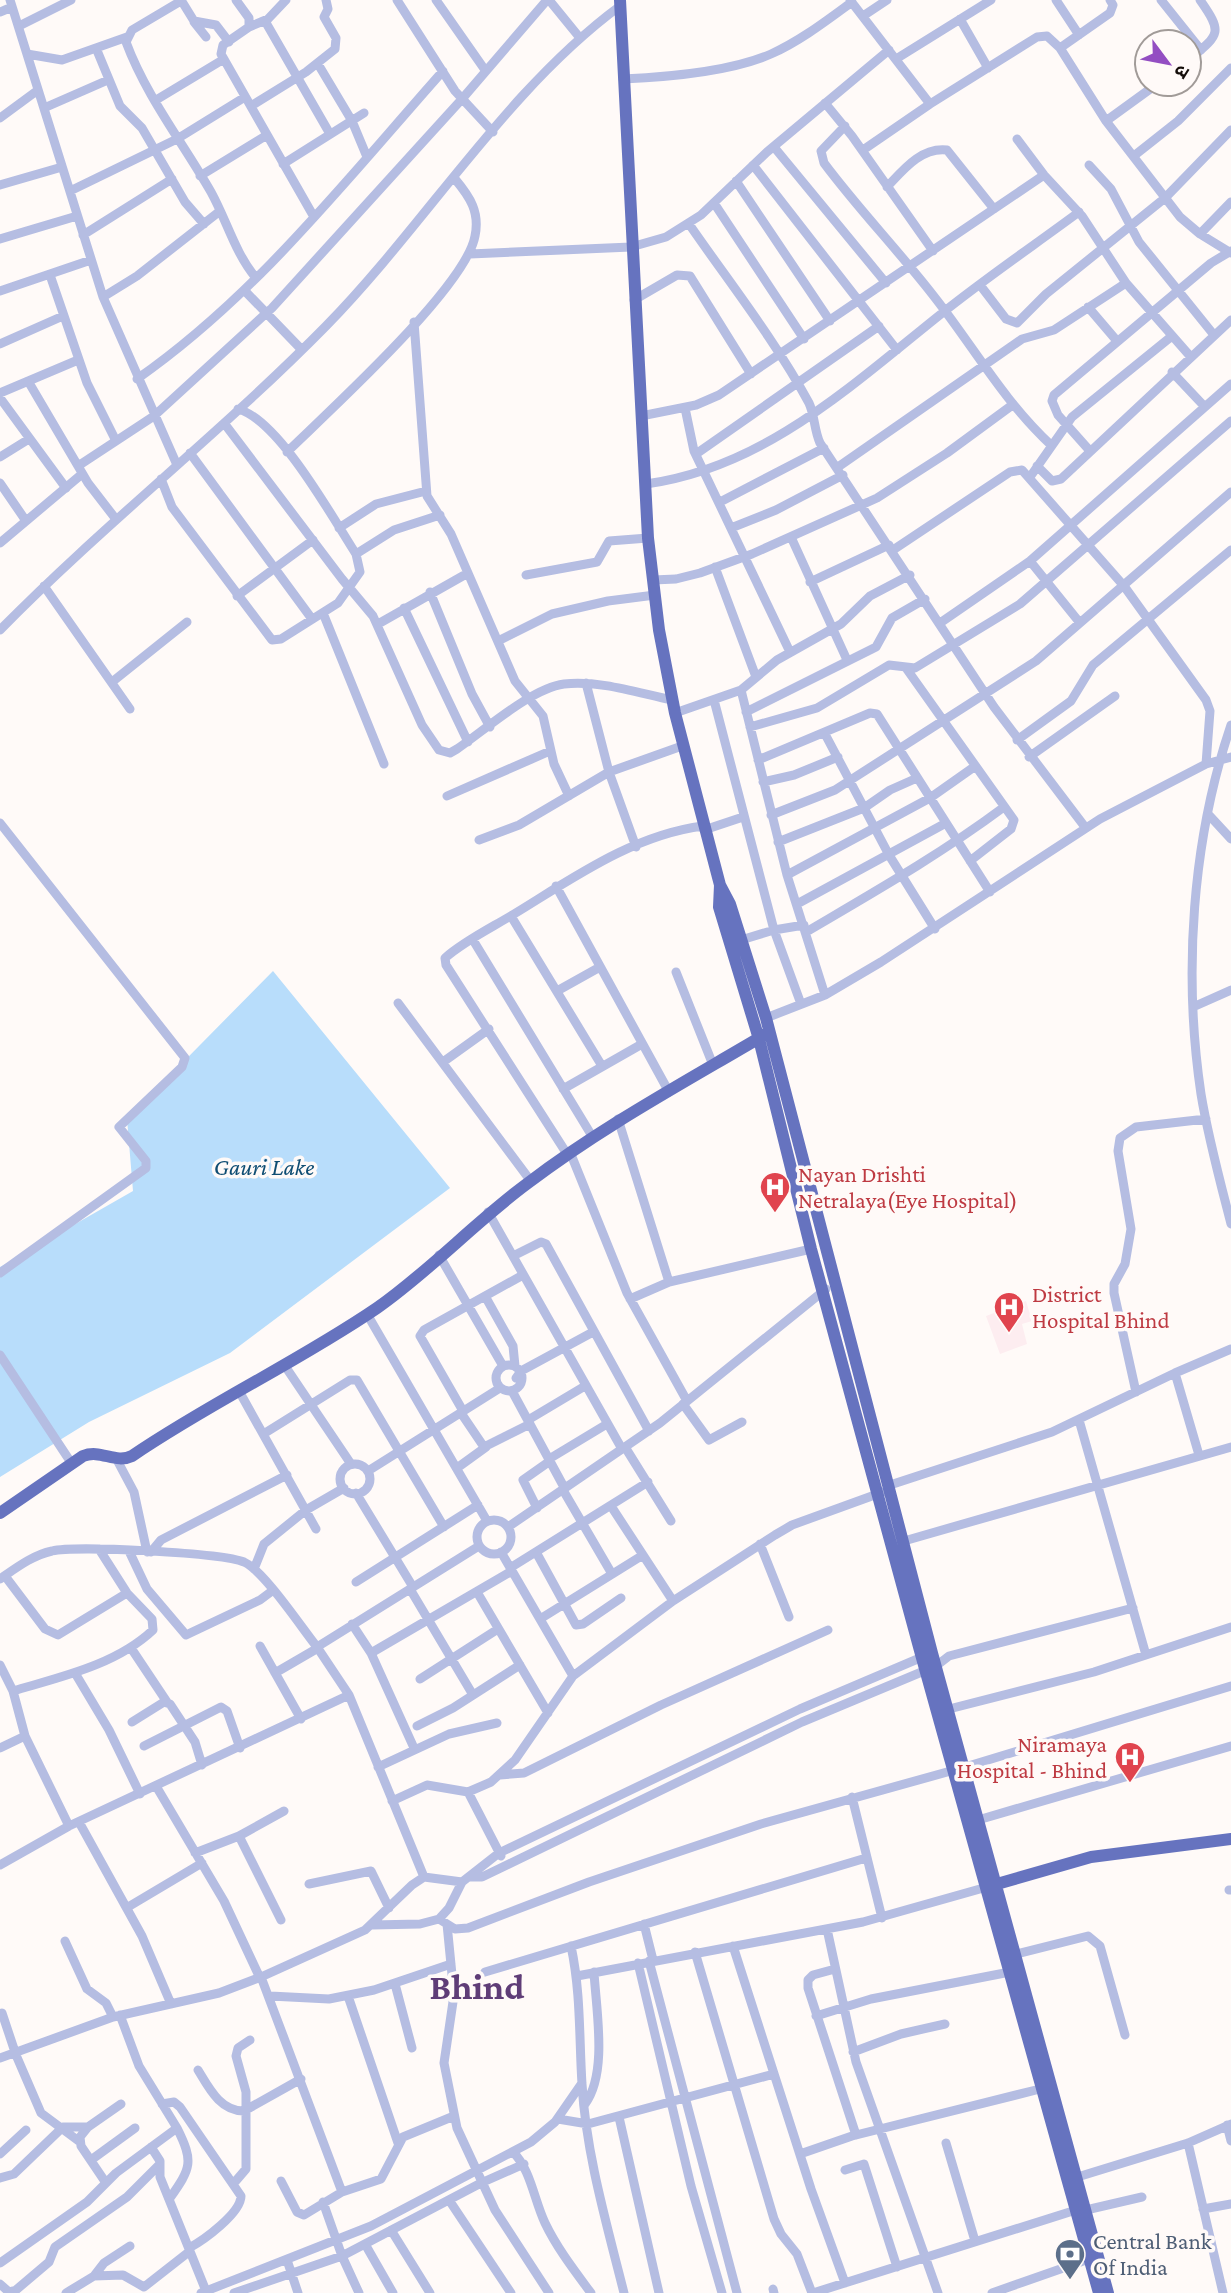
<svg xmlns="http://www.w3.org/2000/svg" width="1231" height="2293" viewBox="0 0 1231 2293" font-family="'Crimson Pro','Noto Sans Devanagari',serif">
<rect width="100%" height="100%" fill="#fffaf8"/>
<path fill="#fdedf0" d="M1026,1301L1032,1321L1022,1324L1027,1344L1000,1354L986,1316Z"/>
<path fill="#b8ddfb" d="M273,971L450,1188L230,1353L89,1422L0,1477V1267L133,1191L127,1119Z"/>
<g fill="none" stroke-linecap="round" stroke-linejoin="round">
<path stroke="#b5bde2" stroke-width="9" d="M10,0L103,297L177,465
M181,0L194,21L216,25L229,42
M236,0L249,18V27L223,45L221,54L314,217
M397,0L455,91L493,132
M436,0L485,70
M549,0L580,38
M850,0L930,104
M1056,0L1079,35
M1161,0L1201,50
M181,1L132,30L126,42C146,96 183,143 211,192C227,221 235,253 256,278
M0,12L12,7
M863,16L887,0
M960,19L988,68
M265,21L330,134
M194,22L206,37
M19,26L71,0
M249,27L268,19L286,0
M96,48L120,106L142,128L185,202L204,224
M1060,48L1110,13L1113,5L1110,0
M27,54L62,60L127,37
M896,59L991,0
M1189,60C1220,34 1223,33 1200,0
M318,64L352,121L367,157
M623,79C668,77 730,72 771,54C800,41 826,21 852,2
M156,100L224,59
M825,103L852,136L933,251
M251,106L306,72L335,49L336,38L324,17L328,9L326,0
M44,108L108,80
M0,118L38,90
M1106,121L1157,84
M845,126L821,151L824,163C859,210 900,252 936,299C975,349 1003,400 1051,445
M1017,139L1044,175L1082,216L1126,283L1190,356
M774,147L886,283
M863,150L930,104L1037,37L1047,36L1060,48L1106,121L1180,217L1200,234L1231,253
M1135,155L1178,121L1231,68
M283,164L364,113
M753,165L897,350
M1089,165L1111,189L1139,242L1214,335
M200,176L267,135
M736,181L830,321
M0,185L62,167
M887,187C903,170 921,147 947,150L994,209
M70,191L177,139L245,97
M714,203L804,339
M689,224C729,282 775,340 809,403C815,416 814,430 820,443L994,707L1085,827
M1200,234L1231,202
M83,235L172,179
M0,239L77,216
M470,254L631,247L666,237L701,215L767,152L889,50
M50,275L87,383L116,441
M980,285L1006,319L1017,323L1046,294L1165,198L1231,130
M244,290L302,350
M0,291L91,260
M103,297L137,276L220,211
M634,300L677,275L690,276L751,374
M1088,307L1117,341
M414,322L427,496L451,534L515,681L543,716L554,764L569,796
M0,344L63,316
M1172,372L1205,407
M137,379C256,296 347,179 443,71
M28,381L88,483L115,518
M0,393L78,360
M0,398L66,488
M685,408L694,451L790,652
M641,416L696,405L719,395L1044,175
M224,423L342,579L373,616L422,725L439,750L450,753L457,749C485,730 532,688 564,684C600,680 638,693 672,700
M1090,451L1058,415L1052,401L1054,395L1211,263L1231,251
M287,452C329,411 466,287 475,236C480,212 470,197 455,179
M190,453L312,619
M696,454L879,326
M0,457L29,439
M78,466L154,416L272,308L462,99L547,0
M1037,466L1052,481L1061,479L1231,320
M838,467L1022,339L1054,330L1126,283
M1030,477L1072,417L1172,336
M161,479L172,507L272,640L281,639L338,603L360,572L356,554C332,517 279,420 238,409
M0,483L26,521
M646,484C764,468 852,385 941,314C986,278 1033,246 1079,212
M720,502L824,448
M339,528L376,504L426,491
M731,528L776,510L843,475
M791,537L847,660
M0,543L82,474
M893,550L1010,472L1022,470L1124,586L1206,700L1210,711L1206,764
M356,554L394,530L440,515
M1030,561L1080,623
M715,567L756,677
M526,575L597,562L609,541L648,538
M653,580L676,579L700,573L752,554L877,498L947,453L1011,406
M810,582L889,545
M44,586L130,709
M430,592L472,694L490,727
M237,596L313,540
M404,608L468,742
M323,613L384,764
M940,623L1030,561L1231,384
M378,624L468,573
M0,630C104,524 222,432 326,326C426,224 506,90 620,6
M498,641L552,614L608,601L655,595
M906,668L1014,820L1011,829L970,861
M112,682L187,622
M586,683L609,772L636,847
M741,690L787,875L825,995
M714,700L774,930L801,1004
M746,712L876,647L892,618L925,599
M675,713L741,690L777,660L841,624L870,596L910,575
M1231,725C1192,840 1183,973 1201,1094C1208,1137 1220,1181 1231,1224
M750,727L817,708L889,665L915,668L1020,604L1231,421
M825,734L889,855L935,929
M1017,740L1071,701L1093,665L1231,550
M1029,757L1115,696
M758,760L870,713L877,714L990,892
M763,782L794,775L838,757
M447,796L550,751
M1208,814L1231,839
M771,815L835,790L1036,661L1231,492
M0,823L185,1058L182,1067L119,1127L146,1161V1168L0,1273
M704,830L743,817
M479,840L519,825L609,772L682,746
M778,842L864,808L890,790L917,778
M787,875L930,798L974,767
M556,886L669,1092
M797,904L946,823
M511,916L602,1066
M806,932C874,892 941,854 1004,807
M473,940L592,1136
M741,940L774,930L804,925
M676,972L713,1065
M557,991L600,967
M398,1003L530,1180
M1193,1007L1231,990
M766,1018L825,995L881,962L1100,819L1206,764L1231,757
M443,1062L489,1029
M563,1089L642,1044
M618,1119L669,1282L630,1299
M570,1152L627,1293L687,1401
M567,1154L446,965L445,958C464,941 491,928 514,914C573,878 633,835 703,826
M488,1212L622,1449
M439,1255L503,1366
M513,1256L541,1242L546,1244L649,1431
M669,1282L811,1249
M485,1296L513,1346L515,1366
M367,1314L487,1521
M0,1355L72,1464
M496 1378a13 13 0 1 1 26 0a13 13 0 1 1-26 0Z
M285,1366L351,1464
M1175,1373L1231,1349
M516,1378L521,1371L593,1332
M239,1391L316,1529
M512,1391L565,1489
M1136,1392L1114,1293V1284L1125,1264L1131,1229L1118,1151L1120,1138L1136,1127L1206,1119
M683,1404L709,1440L742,1422
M463,1411L420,1336L424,1330L523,1275
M461,1413L484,1447L530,1424
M528,1420L585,1386
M1079,1420L1146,1655
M265,1433L350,1380H357L444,1527
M625,1447L671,1521
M549,1459L607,1424
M117,1460L134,1492L147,1552
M340 1479a15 15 0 1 1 30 0a15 15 0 1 1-30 0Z
M457,1468L486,1447
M368,1471L500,1388
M890,1485L1052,1432L1175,1373L1199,1455
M563,1490L612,1574
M356,1493L413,1587
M611,1506L673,1601
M537,1508L523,1480L550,1461
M477 1537a17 17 0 1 1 34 0a17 17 0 1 1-34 0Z
M508,1527L660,1423L826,1289
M904,1541L1231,1447
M760,1544L789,1617
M129,1551L147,1589L186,1635L260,1600L272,1591
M151,1552L161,1540L287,1475
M501,1552L573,1676L673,1601L775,1535L792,1525L883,1492
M536,1552L576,1625L583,1624L621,1598
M510,1568L648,1482
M254,1569L264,1544L306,1510L344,1488
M5,1576L45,1629L58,1635L127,1593
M0,1579C16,1568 33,1555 52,1551C76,1545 222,1553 244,1562C264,1571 301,1627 317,1647
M356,1582L478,1505
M410,1589L473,1695
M477,1592L548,1713
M540,1619L643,1555
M352,1624L371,1653L414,1748
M260,1646L301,1719
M131,1648L167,1702
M371,1653L512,1571
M0,1665L13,1691L25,1736L69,1826
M75,1673L109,1730L140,1794
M275,1673L318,1648
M420,1679L498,1629
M13,1691C60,1677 116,1665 153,1630L152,1619L127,1593L99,1549
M949,1709L1094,1672L1231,1627
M132,1722L164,1702L170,1704L195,1742L202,1765
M417,1726L453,1708L520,1665
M144,1746L221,1707L227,1711L240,1748
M0,1748L25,1736
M378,1767L449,1734L497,1723
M500,1775L524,1773L661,1705L828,1630
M156,1786L224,1901L260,1978
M468,1792L501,1856
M852,1797L882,1918
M392,1801L427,1785L468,1792L491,1782L515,1760L573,1676
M978,1820L1231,1746
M79,1822L142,1936L171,2004
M239,1836L281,1920
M195,1853L239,1836L284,1811
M0,1865L69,1826L349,1695
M424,1877L349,1695L317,1647L479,1546
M469,1877H482L802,1722L936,1666L949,1656L1133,1608
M309,1884L371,1871L389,1908
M1229,1890H1231
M128,1907L202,1863
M439,1919L455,1929L468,1928L589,1882L761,1824L965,1767L1231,1686
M447,1924L454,1995L444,2063L457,2128L495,2210L549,2293
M644,1924L653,1960
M372,1925L420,1924L439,1919L449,1908L462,1882L499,1853L800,1709L927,1655
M827,1929L856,2062L938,2293
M65,1941L87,1989L106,2003L113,2017
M571,1946C581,1993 579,2037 582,2084C586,2154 607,2225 624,2293
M733,1946L811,2189L845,2283
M695,1952L774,2219L781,2234L797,2254L812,2293
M1009,1956L1088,1936L1100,1946L1125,2035
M649,1961L737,2293
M638,1963L691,2186L722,2293
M835,1969L813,1975L808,1980V1988L856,2135
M485,1972L866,1858
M577,1976L863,1922L987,1887
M261,1977L342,2192
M395,1984L412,2048
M270,1996L329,1999L374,1990L451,1964
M348,1996L398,2143
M2,2013L16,2055L41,2113L80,2142
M816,2016L871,1999L1015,1971
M853,2052L901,2034L945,2024
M0,2058L113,2017L219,1993L261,1977L365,1930L412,1885L424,1877L462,1882
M198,2070C209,2088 220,2111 244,2111L301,2079
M162,2104L174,2102L180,2107L241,2196C241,2213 204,2240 189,2248
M585,2104C608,2073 596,2009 594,1972
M619,2117L659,2293
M558,2119L588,2124L774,2074
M1227,2125L1231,2141
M946,2143L975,2241
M1188,2143L1223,2293
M151,2147L160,2161V2177L206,2291
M513,2152C531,2170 534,2200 545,2223C557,2248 574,2270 591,2293
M0,2154L26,2130
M800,2154L852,2136L1040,2089
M91,2160L135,2128
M845,2170L864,2164L897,2267
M0,2178L14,2174L63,2127H88
M1071,2179L1188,2143L1231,2124
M281,2181L297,2212L304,2215L342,2192L381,2179L403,2137L454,2116
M106,2183L81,2146L80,2137L88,2127L121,2104
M234,2183L246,2169V2092L236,2056L238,2048L250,2040
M170,2198C191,2168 194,2162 177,2128
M449,2200L511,2293
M323,2202L342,2256L359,2293
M1203,2209L1231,2204
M1086,2210L1142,2197
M391,2230L430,2293
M365,2244L393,2293
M287,2260L298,2293
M0,2263L87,2202L116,2173L177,2128L139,2066L120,2015
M94,2276L104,2263L130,2246
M0,2284L9,2292L16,2290L49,2262L55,2247L127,2197L159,2165
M773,2289L774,2293
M66,2293L94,2276L123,2275L144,2287L190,2251
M201,2293L371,2226L531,2142L555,2122L582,2083
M234,2293L342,2256L481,2183L524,2164
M813,2293L1076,2210
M992,2293L1089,2259"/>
<path stroke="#6673bf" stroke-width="12" d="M620,0L648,538L659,630L675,713L720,885L730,904L766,1018L932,1653L1108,2293
M720,885L719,907L759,1039L811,1249L922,1658L1099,2293
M0,1513L83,1456C101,1449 115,1464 132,1456C211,1402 298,1362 377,1308C430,1271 475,1222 528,1183C603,1126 685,1082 766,1034
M990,1886L1091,1857L1231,1839"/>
</g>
<defs>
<g id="hospital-pin" transform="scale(1.575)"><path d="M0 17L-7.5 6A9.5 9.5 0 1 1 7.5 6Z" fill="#e0444e" stroke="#fffaf8"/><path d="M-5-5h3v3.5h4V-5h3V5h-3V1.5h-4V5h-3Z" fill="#fff"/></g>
<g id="bank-pin" transform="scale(1.575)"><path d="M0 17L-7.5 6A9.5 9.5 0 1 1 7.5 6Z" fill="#5c6f8a" stroke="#fffaf8"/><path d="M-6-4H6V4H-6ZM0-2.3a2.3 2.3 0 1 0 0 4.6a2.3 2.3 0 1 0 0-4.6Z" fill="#fff"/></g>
</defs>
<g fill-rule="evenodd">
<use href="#hospital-pin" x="775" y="1187"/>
<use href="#hospital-pin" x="1009" y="1307"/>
<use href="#hospital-pin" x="1130" y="1757"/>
<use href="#bank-pin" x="1070" y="2254"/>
</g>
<g text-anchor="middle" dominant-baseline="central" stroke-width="7" stroke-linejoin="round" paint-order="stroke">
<g font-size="23" fill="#be3a42" stroke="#fffaf8" text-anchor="start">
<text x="798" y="1174">Nayan Drishti<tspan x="798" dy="26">Netralaya(Eye Hospital)</tspan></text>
<text x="1032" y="1294">District<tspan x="1032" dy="26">Hospital Bhind</tspan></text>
<text x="1107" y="1744" text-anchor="end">Niramaya<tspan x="1107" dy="26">Hospital - Bhind</tspan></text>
</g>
<g font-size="23" fill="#4e5e75" stroke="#fffaf8" text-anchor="start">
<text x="1093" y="2241">Central Bank<tspan x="1093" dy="26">Of India</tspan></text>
</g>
<g font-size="24" font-style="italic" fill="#0f4d73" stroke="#fffaf8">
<text x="264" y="1166">Gauri Lake</text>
</g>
<g font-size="37" font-weight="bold" fill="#5f3d77" stroke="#fffaf8">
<text x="477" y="1986">Bhind</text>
</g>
</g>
<g transform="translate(1168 63) rotate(122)"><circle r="33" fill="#fffaf8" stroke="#a19b98" stroke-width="2"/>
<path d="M0-5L12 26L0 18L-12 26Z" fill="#934ec2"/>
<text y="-10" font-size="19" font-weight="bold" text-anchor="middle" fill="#140d09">उ</text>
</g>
</svg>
